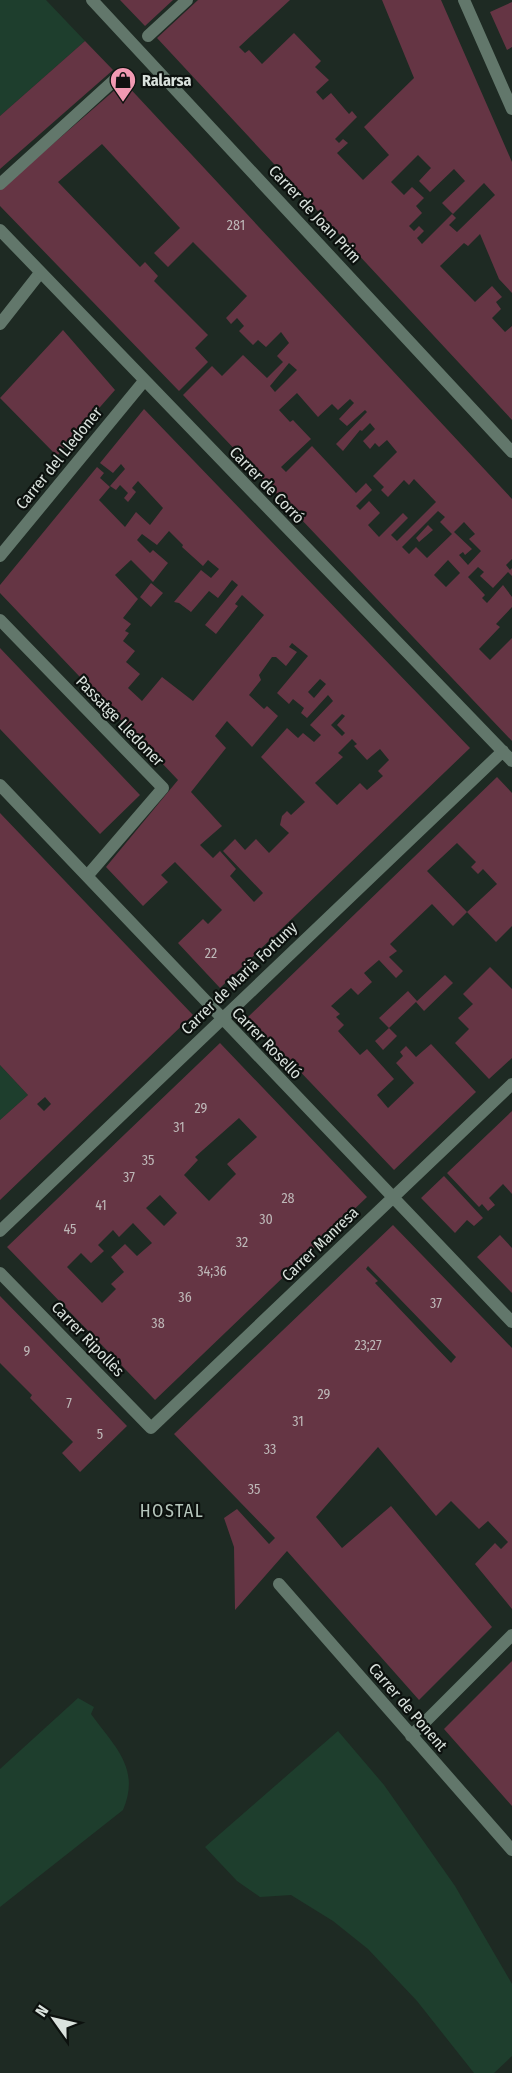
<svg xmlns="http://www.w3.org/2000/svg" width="512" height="2073" viewBox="0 0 512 2073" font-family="'Fira Sans Condensed',sans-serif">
<rect width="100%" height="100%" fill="#1e2a23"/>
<path fill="#1e3e2d" d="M0,0H46L85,41L0,116Z
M0,1065L28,1095L0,1120Z
M78,1698L94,1707L91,1714C114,1746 141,1768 123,1810L0,1907V1769Z
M338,1731L384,1785L455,1886L512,1984V2056L494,2073H474L417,2001L368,1949L333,1921L291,1895L260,1897L237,1881L205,1847Z"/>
<path fill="#653544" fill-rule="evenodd" d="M120,0H173L145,26Z
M198,0H290L239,47L245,53L249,50L262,64L294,33L321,61L315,67L329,80L316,92L323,100L331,93L349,114L352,111L357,117L335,139L339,143L343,139L348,143L337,153L363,180L389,155L364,127L414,78L382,0H441L512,162V293L499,279L480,234L468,246L464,243L440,266L475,302L492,286L502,297L496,302L501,309L492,318L505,332L512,326V420L157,38ZM418,155L431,168L419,181L430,192L454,169L465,181L442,203L453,214L484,183L495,195L457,232L449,225L456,218L452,214L422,244L417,238L424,231L419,226L414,231L409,226L422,213L416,206L424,198L412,187L404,195L391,182Z
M512,2V47L507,50L490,12Z
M85,41L113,70L0,169V116Z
M124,82L512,499V559L506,565L510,570L512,568V576L508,572L493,588L480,576L484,572L478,567L468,577L485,595L482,598L487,603L503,585L512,597V607L496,624L500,627L479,649L490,660L512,638V741L183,395L212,366L222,376L243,355L267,378L283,362L277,356L289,343L281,332L266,347L258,340L253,345L239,331L244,326L237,318L231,324L226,318L247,296L193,242L168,267L154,253L180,228L102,144L58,182L140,267L145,262L158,276L154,281L208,335L195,348L208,362L179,391L0,206V190ZM289,363L297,370L275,392L270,386ZM297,393L318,417L332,404L338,410L350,399L354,403L339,419L347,426L365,410L367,412L336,444L343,451L360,430L362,431L370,423L375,429L363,441L370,449L375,443L379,447L387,440L397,452L373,476L384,487L381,490L388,497L404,480L409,485L414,479L436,502L397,541L391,535L408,518L403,513L379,537L368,525L380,513L369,501L360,510L356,506L372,490L366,483L356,493L312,446L286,472L281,467L311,439L293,420L290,422L279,410ZM438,511L445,517L440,522L452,534L427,558L416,547L409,554L402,547ZM464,522L475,534L469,539L481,551L468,565L459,555L463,552L465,555L472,549L454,532ZM448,560L460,573L446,587L434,575Z
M63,330L115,390L57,456L0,398Z
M144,409L470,748L220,988L178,943L203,919L208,924L222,910L175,862L161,875L168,882L143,906L106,867L178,780L0,593V585L97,467L104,473L100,478L110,487L99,500L125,527L136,512L150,525L163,508L138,481L132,488L136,492L128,502L124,498L128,493L120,485L116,490L110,486L125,469L121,464L113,473L100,463ZM169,531L183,545L182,547L203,566L208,560L219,569L211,578L201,570L174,602L179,603L191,612L209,591L218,598L232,580L238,585L205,625L216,634L238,606L235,604L242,595L264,615L193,701L162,677L142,701L128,688L140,674L126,662L135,651L123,641L129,633L125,631L131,624L123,618L138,599L115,575L131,560L153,582L168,563L153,550L150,553L137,540L142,534L157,545ZM292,643L308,656L277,693L289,704L293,699L304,708L301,713L307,718L328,695L333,701L310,725L321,735L314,742L303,733L298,738L287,728L261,757L305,802L291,815L287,811L282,816L280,825L289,833L269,853L256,839L245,850L235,839L223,851L263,893L254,902L230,876L236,869L220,851L213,858L200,845L222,826L191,792L226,748L215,736L227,721L252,747L278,716L267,706L264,709L249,695L261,680L259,675L272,657H276L286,666L297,652L289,647ZM320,679L326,684L314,698L308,692ZM342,714L345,716L337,725L345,733L342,736L331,725ZM352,739L357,744L354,746L367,760L380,749L389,760L378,771L383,776L367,790L360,783L337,805L315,783L343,757L338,753Z
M428,525L433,530L419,542L416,538Z
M151,583L163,593L151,607L140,597Z
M0,648L140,795L100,834L0,729Z
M497,777L512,793V926L496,942L467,912L497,884L483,869L478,874L471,867L476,862L457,843L427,871L467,912L453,926L432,904L390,944L397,951L389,957L403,971L396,978L379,960L364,973L372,982L358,995L351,988L331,1006L340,1014L336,1017L344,1025L338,1031L360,1055L367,1049L394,1079L377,1095L388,1108L414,1083L396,1063L403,1056L400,1052L406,1046L416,1057L431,1044L476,1092L394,1170L248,1017Z
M0,813L193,1015L0,1200V1120L28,1095L0,1065ZM45,1097L51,1104L44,1111L37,1104Z
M490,967L512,989V1058L489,1079L455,1043L469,1029L458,1018L473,1004L463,994Z
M445,975L453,983L424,1011L416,1002Z
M408,991L417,1001L389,1028L379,1018Z
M389,1028L397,1036L383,1050L375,1041Z
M220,1043L367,1197L155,1400L7,1247ZM239,1118L257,1137L227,1164L236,1174L209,1201L184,1175L198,1160L195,1157ZM160,1195L177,1213L164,1226L146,1208ZM133,1223L152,1243L137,1256L125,1244L111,1257L124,1272L111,1284L116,1289L102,1303L67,1267L81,1253L91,1263L104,1251L98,1245L113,1230L119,1237Z
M512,1111V1194L503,1184L489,1198L495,1205L488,1211L482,1204L479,1207L447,1173Z
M444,1176L483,1218L474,1226L467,1220L455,1233L421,1198Z
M393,1225L512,1348V1609L475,1564L495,1543L501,1549L508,1542L488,1521L479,1529L451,1501L436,1516L378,1447L316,1517L342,1548L391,1506L492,1627L419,1700L287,1551L235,1610L234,1547L224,1518L237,1509L269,1544L275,1538L174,1434ZM368,1266L456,1357L451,1363L375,1283L378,1281L366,1269Z
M500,1235L512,1248V1293L477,1257Z
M0,1296L127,1426L80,1472L62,1453L73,1442L30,1398L32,1395L0,1363Z
M512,1661V1806L444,1729Z"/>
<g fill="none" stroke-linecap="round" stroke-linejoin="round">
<path stroke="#62776b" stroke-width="12" d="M148,36L187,0
M0,184L120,75
M0,324L40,273
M0,620L163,788L88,875"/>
<path stroke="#62776b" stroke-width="12" d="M464,0L512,109
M0,230L512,761
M0,556L144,381
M0,785L512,1322
M0,1231L503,751
M0,1273L151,1428L512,1084
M279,1584L512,1850
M411,1736L512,1635"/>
<path stroke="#62776b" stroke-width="12" d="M92,0L512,452"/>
</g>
<defs>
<g id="shop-pin" transform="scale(1.35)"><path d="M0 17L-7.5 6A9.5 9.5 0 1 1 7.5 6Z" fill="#f19ab3" stroke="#0c110e"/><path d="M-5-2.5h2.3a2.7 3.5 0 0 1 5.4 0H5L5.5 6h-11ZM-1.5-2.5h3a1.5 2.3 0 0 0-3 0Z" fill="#111"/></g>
</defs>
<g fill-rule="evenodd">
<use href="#shop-pin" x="123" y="80"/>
</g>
<g text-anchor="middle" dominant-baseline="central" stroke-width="4.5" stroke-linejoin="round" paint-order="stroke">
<g font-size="14" fill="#bdb7b7">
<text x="236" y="225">281</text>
<text x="211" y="953">22</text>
<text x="201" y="1108">29</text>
<text x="179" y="1127">31</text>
<text x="148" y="1160">35</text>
<text x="129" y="1177">37</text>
<text x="288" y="1198">28</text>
<text x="101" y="1205">41</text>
<text x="266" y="1219">30</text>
<text x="70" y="1229">45</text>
<text x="242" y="1242">32</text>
<text x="212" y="1271">34;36</text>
<text x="185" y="1297">36</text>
<text x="436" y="1303">37</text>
<text x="158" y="1323">38</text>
<text x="368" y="1345">23;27</text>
<text x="27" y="1351">9</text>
<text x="324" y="1394">29</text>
<text x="69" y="1403">7</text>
<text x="298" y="1421">31</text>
<text x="100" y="1434">5</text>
<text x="270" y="1449">33</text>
<text x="254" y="1489">35</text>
</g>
<g font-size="16" font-weight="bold" fill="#dae2dd" stroke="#0c110e" text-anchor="start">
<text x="142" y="80">Ralarsa</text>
</g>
<g font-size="16" fill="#dae2dd" stroke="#0c110e">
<text transform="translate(315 214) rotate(47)">Carrer de Joan Prim</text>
<text transform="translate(59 458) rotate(-51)">Carrer del Lledoner</text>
<text transform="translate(267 485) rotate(46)">Carrer de Corró</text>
<text transform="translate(120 721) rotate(46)">Passatge Lledoner</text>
<text transform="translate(239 978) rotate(-44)">Carrer de Marià Fortuny</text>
<text transform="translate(267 1043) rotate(46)">Carrer Roselló</text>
<text transform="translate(320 1244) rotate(-44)">Carrer Manresa</text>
<text transform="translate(88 1339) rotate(46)">Carrer Ripollès</text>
<text transform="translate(408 1707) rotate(49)">Carrer de Ponent</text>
</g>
<g font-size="18" letter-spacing="1.5" fill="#b6c6bc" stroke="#0c110e">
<text x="172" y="1511">HOSTAL</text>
</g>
</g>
<g transform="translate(54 2019) rotate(304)" stroke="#0c110e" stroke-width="4.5" paint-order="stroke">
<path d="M0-4.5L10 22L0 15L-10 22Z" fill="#dae2dd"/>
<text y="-9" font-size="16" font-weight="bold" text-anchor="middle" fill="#dae2dd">N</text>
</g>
</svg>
